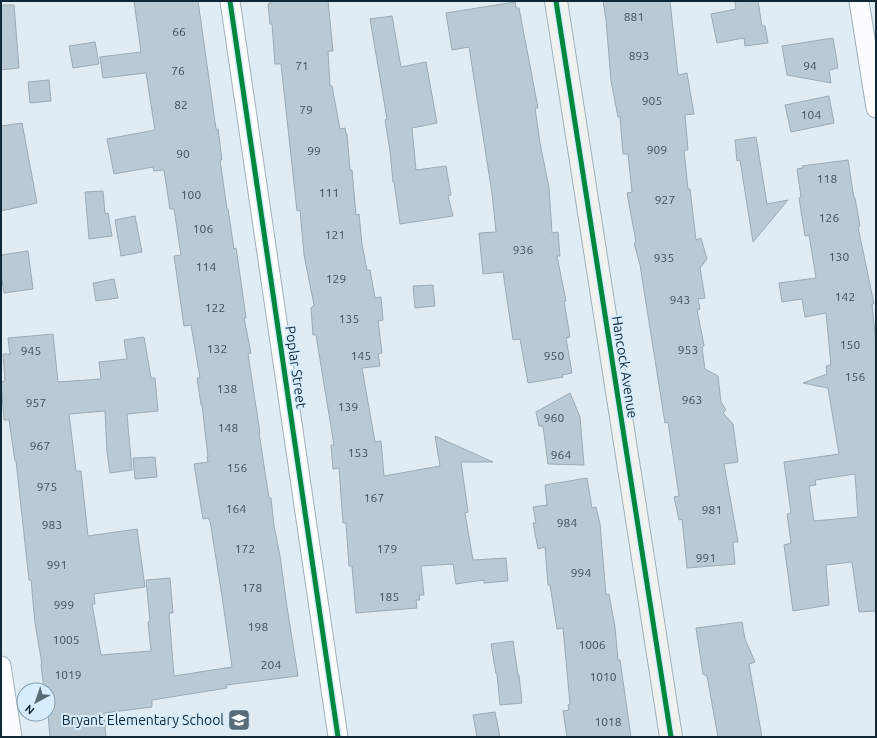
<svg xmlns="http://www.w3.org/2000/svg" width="877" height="738" viewBox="0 0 877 738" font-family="Ubuntu,sans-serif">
<rect width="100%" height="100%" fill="#dfecf4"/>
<path fill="#b9cad5" stroke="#9aabb5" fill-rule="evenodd" d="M134,1H198L216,129H218L222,160H220L227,209H228L234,249L236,248L240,275L246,318H244L251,353L248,354L260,433H259L269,498H271L274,526L280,556L287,607L298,676L226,685L227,688L152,700V707L104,713L106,737H50L48,714V690H44L41,664H42L35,623L31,580H29L16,461H15L9,420H4L1,382L5,381L3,354H10L8,338L53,334L58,382L101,379L99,362L127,359L124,340L144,337L151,378H155L158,411L127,414L132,470L110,473L107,452L105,411L69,414L76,471H81L88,536L137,529L145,587L94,594L95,604H92L101,655L151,651L148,622L150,621L146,580L170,578L173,613H169L174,676L232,667L222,596L210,521L208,518L203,519L194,464L208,462L207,457H208L202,405H201L197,378H200L191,325L184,326L174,256L181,255L174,209H170L164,170L154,171L153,167L114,174L107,139L155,130L146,73L103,78L100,57L141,52Z
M270,1H328L333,51H328L330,86H332L340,129L345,128L346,134H347L350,170H352L356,215L359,214L362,244L367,270H370L375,298L381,297L383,320L378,321L382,353L378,354L380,366L362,368L375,442L381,441L384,476L440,466L435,436L493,462H461L468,512L465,513L473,560L506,558L508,581L484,583V580L456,584L453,564L421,566L424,595H419L420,600H416L417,608L356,613L352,566H349L346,523H343L339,468L333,469L331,445H334L316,335H313L311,308L314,305L304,255L300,210L297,211L281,64H275L272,24H270L268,4H270Z
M603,1H670L678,75L687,73L694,114L685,115L688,150H684L688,189H690L696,240L701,238L707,259L700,268L705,298L698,299L700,309L697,310L704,345L702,348L705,369L718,376L721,402L726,410L723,413L733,424L738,462L724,464L738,542H733L735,564L687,568L682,519L679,520L674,497L679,496L668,422L665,423L640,265L634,243L636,242L627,193L632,192L628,154H623L620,117H618L611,81L606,20Z
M735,1H758L762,26H765L768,43L745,46L744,38L717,43L711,14L736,9Z
M515,2L516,8H519L538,108H535L540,143L549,188L552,233L558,232L560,256H557L566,301H564L570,337L566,338L572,373L562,375L563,377L528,383L520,339L513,340L503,272L483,274L479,233L496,232L492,193L469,47L452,50L446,13Z
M1,5H14L19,68L1,70Z
M392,16L401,67L426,62L437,123L412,128L416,170L446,166L451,195L448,196L453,216L400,224L394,182H393L390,151L385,120L387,119L370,19Z
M833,38L838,68L829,70L831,83L787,75L782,46Z
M95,42L99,64L73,68L69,46Z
M49,80L51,101L30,103L28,82Z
M829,96L834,123L791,132L785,105Z
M22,123L37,203L1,211V126Z
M756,137L767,204L788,200L753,242L740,160L737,161L735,140Z
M848,160L854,198H855L860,226L858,227L874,304H872L876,344V611L859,612L852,562L826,565L829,605L793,611L784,545L791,543L787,514L791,513L784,462L839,454L828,388L803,383L827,374L826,366L831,365L826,313L805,317L802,299L782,302L779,283L816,278L809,235L805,236L799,198L801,197L797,169L803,168L802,166ZM855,474L858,517L814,521L809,486L816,485L815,480Z
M103,191L105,214L108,213L112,236L89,239L85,192Z
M135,216L142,252L121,256L115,220Z
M28,251L33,289L4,293L1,274V255Z
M114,279L118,298L96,301L93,283Z
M433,285L435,306L415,308L413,286Z
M570,393L580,417L584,465L548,464L543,426H539L536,412Z
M155,457L157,477L135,479L133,458Z
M587,478L592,508L596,507L600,524L606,595L609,594L615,627L618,660H620L631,737H567L563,711L569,710L568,705L570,704L563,628L557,629L550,585H548L545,547L538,549L533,523H536L533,507L547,505L545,485Z
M742,622L745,639L755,662L749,664L762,737H718L707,676L703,674L696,628Z
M513,641L518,675H519L522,703L500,705L497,674H496L491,644Z
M495,712L500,737H477L473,715Z"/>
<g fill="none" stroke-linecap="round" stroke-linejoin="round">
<g stroke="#9fb0ba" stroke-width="21">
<path id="street" d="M230,1L338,737
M859,1L876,108
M1,666L12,737"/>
</g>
<g stroke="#9fb0ba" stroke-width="24">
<path id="secondary" d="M556,1L671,737"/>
</g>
<use href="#street" stroke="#fafcfd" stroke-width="19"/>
<use href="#secondary" stroke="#eff2ef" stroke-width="22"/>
<g stroke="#d6edfd" stroke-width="8">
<path id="cycleway" d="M230,1L338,737
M556,1L671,737"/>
</g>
<use href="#cycleway" stroke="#00873e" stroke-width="5"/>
</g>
<defs>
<g id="school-square" transform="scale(1.15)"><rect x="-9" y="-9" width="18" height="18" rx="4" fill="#586c78" stroke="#d6edfd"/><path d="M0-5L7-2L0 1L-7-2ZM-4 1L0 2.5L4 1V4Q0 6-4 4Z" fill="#fff"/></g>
</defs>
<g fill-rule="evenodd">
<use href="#school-square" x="239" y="720"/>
</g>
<g text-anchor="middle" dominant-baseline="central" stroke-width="4" stroke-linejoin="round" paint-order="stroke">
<g font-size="12" fill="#3a505e">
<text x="634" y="16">881</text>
<text x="179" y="31">66</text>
<text x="639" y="55">893</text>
<text x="302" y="65">71</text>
<text x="810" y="65">94</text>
<text x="178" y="70">76</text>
<text x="652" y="100">905</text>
<text x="181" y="104">82</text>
<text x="306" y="109">79</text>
<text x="811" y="114">104</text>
<text x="657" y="149">909</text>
<text x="314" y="150">99</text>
<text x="183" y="153">90</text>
<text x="827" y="178">118</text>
<text x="329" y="192">111</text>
<text x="191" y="194">100</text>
<text x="665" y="199">927</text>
<text x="829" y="217">126</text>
<text x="203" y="228">106</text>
<text x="335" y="234">121</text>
<text x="523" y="249">936</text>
<text x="839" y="256">130</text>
<text x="664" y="257">935</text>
<text x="206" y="266">114</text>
<text x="336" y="278">129</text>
<text x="845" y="296">142</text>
<text x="680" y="299">943</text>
<text x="215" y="307">122</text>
<text x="349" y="318">135</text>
<text x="850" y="344">150</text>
<text x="217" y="348">132</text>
<text x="688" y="349">953</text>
<text x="31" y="350">945</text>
<text x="361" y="355">145</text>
<text x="554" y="355">950</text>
<text x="855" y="376">156</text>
<text x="227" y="388">138</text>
<text x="692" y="399">963</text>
<text x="36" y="402">957</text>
<text x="348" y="406">139</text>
<text x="554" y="417">960</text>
<text x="228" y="427">148</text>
<text x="40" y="445">967</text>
<text x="358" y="452">153</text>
<text x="561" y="454">964</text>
<text x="237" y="467">156</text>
<text x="47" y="486">975</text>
<text x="374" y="497">167</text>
<text x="236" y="508">164</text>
<text x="712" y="509">981</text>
<text x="567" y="522">984</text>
<text x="52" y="524">983</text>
<text x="245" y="548">172</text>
<text x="387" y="548">179</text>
<text x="706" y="557">991</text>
<text x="57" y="564">991</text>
<text x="581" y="572">994</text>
<text x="252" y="587">178</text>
<text x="389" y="596">185</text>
<text x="64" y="604">999</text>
<text x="258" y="626">198</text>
<text x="66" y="639">1005</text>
<text x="592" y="644">1006</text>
<text x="271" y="664">204</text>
<text x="68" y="674">1019</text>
<text x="603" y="676">1010</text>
<text x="608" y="721">1018</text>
</g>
<g font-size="14" fill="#0f2736" stroke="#d6edfd">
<text transform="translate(296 367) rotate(82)">Poplar Street</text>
<text transform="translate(625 367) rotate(81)">Hancock Avenue</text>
</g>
<g font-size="14" fill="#0f2736" stroke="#d6edfd" text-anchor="end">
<text x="224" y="720">Bryant Elementary School</text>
</g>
</g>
<rect width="877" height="738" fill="none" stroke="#0f2736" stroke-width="4"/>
<g transform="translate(36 702) rotate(220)"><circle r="19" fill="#d6edfd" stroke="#869ead"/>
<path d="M0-3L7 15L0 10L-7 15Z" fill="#586c78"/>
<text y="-6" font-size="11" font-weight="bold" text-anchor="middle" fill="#0f2736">N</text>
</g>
</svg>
